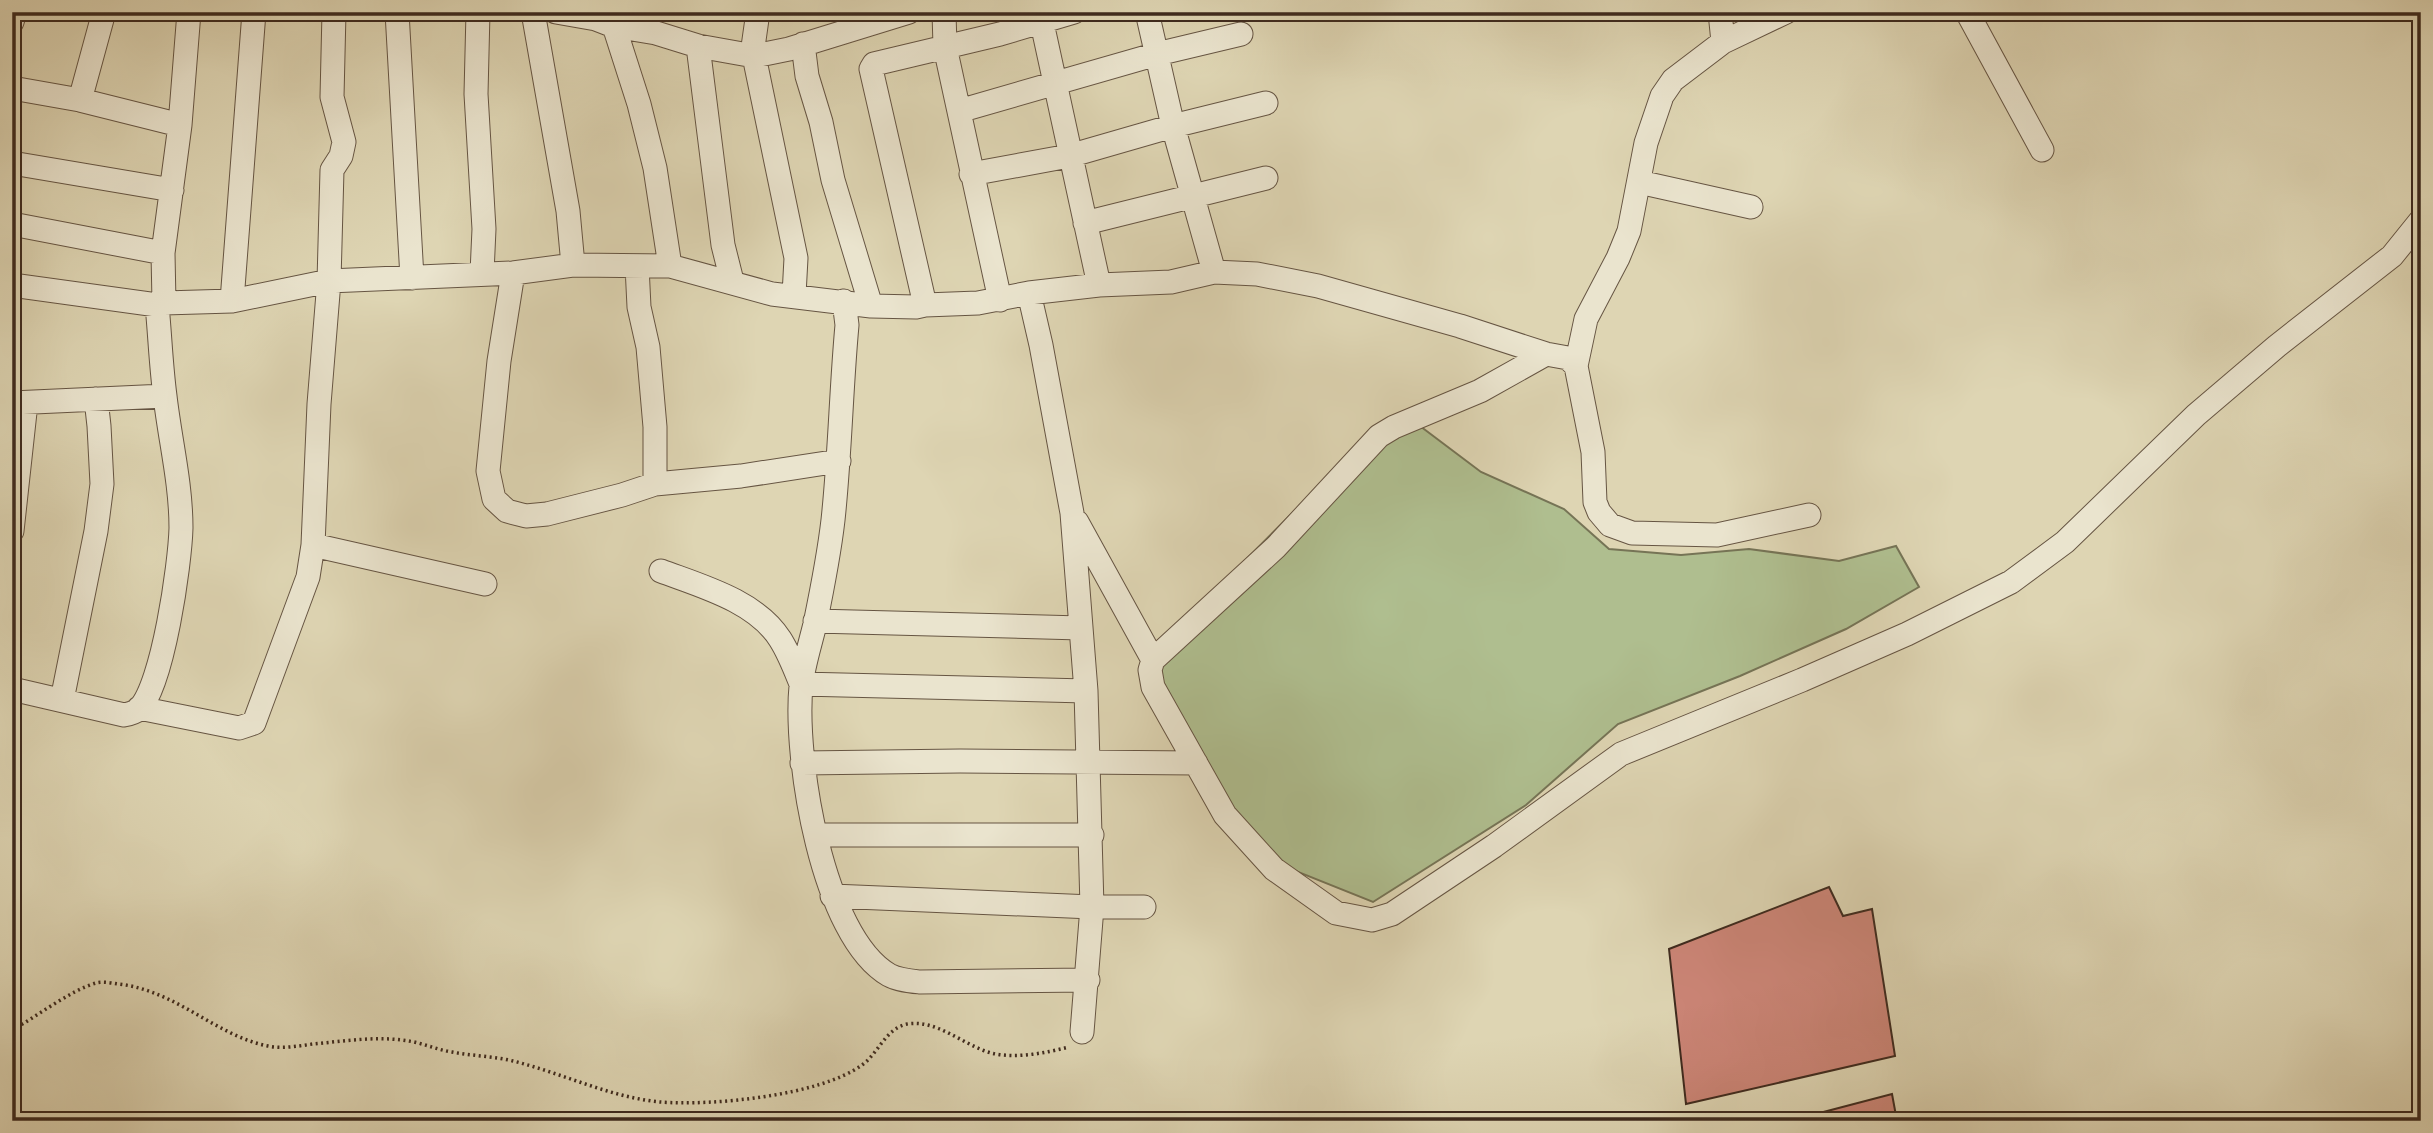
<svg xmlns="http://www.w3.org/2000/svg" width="2433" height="1133" viewBox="0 0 2433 1133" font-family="'EB Garamond',serif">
<rect width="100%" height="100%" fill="#ded5b3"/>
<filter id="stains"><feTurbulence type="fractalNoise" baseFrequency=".00286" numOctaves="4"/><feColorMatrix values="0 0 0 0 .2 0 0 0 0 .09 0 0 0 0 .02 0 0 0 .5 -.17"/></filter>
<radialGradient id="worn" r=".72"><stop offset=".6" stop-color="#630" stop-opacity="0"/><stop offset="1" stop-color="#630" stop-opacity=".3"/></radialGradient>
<path fill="#afbe8f" stroke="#767456" stroke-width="2" d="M1412,420L1481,472L1564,509L1609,549L1681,555L1749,549L1839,561L1896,546L1919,587L1846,629L1740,676L1618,724L1526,805L1373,902L1288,868L1239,828L1155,670L1164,642L1376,429Z"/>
<path fill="#cc8577" stroke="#3e2a1e" stroke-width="2" d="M1829,887L1843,916L1872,909L1895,1056L1686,1104L1669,949Z
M1892,1094L1897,1121H1789Z"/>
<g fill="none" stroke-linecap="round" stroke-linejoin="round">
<g stroke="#665543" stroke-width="25">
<path id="minor" d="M397,12L412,278
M478,12L476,94L484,229L482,273
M533,12L568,211L573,265
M556,12L596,19L614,26L656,33L698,46L754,56L789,49L909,12
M944,12L945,47L1000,300
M1147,12L1173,126L1214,272
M1720,12L1723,42
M1786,12L1723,42L1673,80L1662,96L1646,143L1629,231L1618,258L1586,319L1576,366L1593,452L1595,502L1599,512L1610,525L1632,533L1717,535L1809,515
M1967,12L2042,150
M12,22L15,12
M1042,23L1099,285
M614,26L639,104L655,168L670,266
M803,44L807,76L821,122L833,180L871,306
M698,46L723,245L732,281
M752,54L758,12
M754,56L796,258L794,295
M12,88L80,100L180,125
M80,100L104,12
M959,111L1157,54L1241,34
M12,163L172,190
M971,174L1069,156L1173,126L1266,103
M1639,182L1751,207
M1085,223L1266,178
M12,224L163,253
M637,266L639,307L648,347L655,427V484
M513,273L499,361L488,471L494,499L507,511L526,516L547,514L622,495L655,484L741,476L839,461
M12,285L157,305L164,303L232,301L329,281L513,273L573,265L670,266L772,294L871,306L916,307L925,305L978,303L1029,293L1099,285L1171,282L1214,272L1257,274L1318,286L1460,326L1546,354L1568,358L1576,366
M1029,293L1041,345L1072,513L1086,691L1092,907L1082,1032
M232,301L254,12
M844,301L847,325C841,390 840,455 833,520C829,555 822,590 815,624C810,645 803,666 801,686C794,758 822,936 889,975C898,980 910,981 920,982L1088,980
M164,303L163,253L180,125L189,12
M925,305L871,69L874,64L1000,34L1074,12
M1546,354L1480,391L1394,427L1379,436L1276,547L1153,660L1150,670L1153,687L1225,815L1274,869L1336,913L1372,920L1392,914L1494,846L1621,754L1802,680L1907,634L2011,582L2065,542L2196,415L2277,346L2392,256L2421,220
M12,403L165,396
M1077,522L1153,660
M12,531L26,403
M313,545L485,584
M661,571C701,586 756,601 780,639C789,653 795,669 801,684L1086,691
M815,621L1081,628
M12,689L124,715C130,714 134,713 139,709C163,685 180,564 181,528C181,483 170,440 165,396C161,366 160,336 157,305
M62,700L96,531L102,484L99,426L96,399
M139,708L239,728L254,723L308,577L313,545L319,404L329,281L332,170L341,156L344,142L332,97L334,12
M802,763L960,761L1196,763
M816,835H1092
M832,896L1092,907H1144"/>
</g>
<path stroke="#3e2a1e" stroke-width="3.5" stroke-dasharray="2 3.5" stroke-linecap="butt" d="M12,1030C38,1016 69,991 96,983C103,981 111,983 118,984C176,990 216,1036 268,1046C283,1049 298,1046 313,1044C346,1041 381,1035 414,1042C427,1045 439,1050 452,1052C472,1056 493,1056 513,1061C562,1073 609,1097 660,1102C712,1106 819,1096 862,1065C878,1054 886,1028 907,1024C937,1019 963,1045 991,1053C1016,1059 1045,1053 1069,1047"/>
<use href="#minor" stroke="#eae4ce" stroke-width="23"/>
</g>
<rect width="2433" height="1133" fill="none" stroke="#ded5b3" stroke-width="42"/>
<rect x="14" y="14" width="2405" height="1105" fill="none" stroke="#3e2a1e" stroke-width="3.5"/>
<rect x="21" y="21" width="2391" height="1091" fill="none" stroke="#3e2a1e" stroke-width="2"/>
<rect width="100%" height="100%" filter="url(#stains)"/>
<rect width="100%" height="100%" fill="url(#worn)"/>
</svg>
